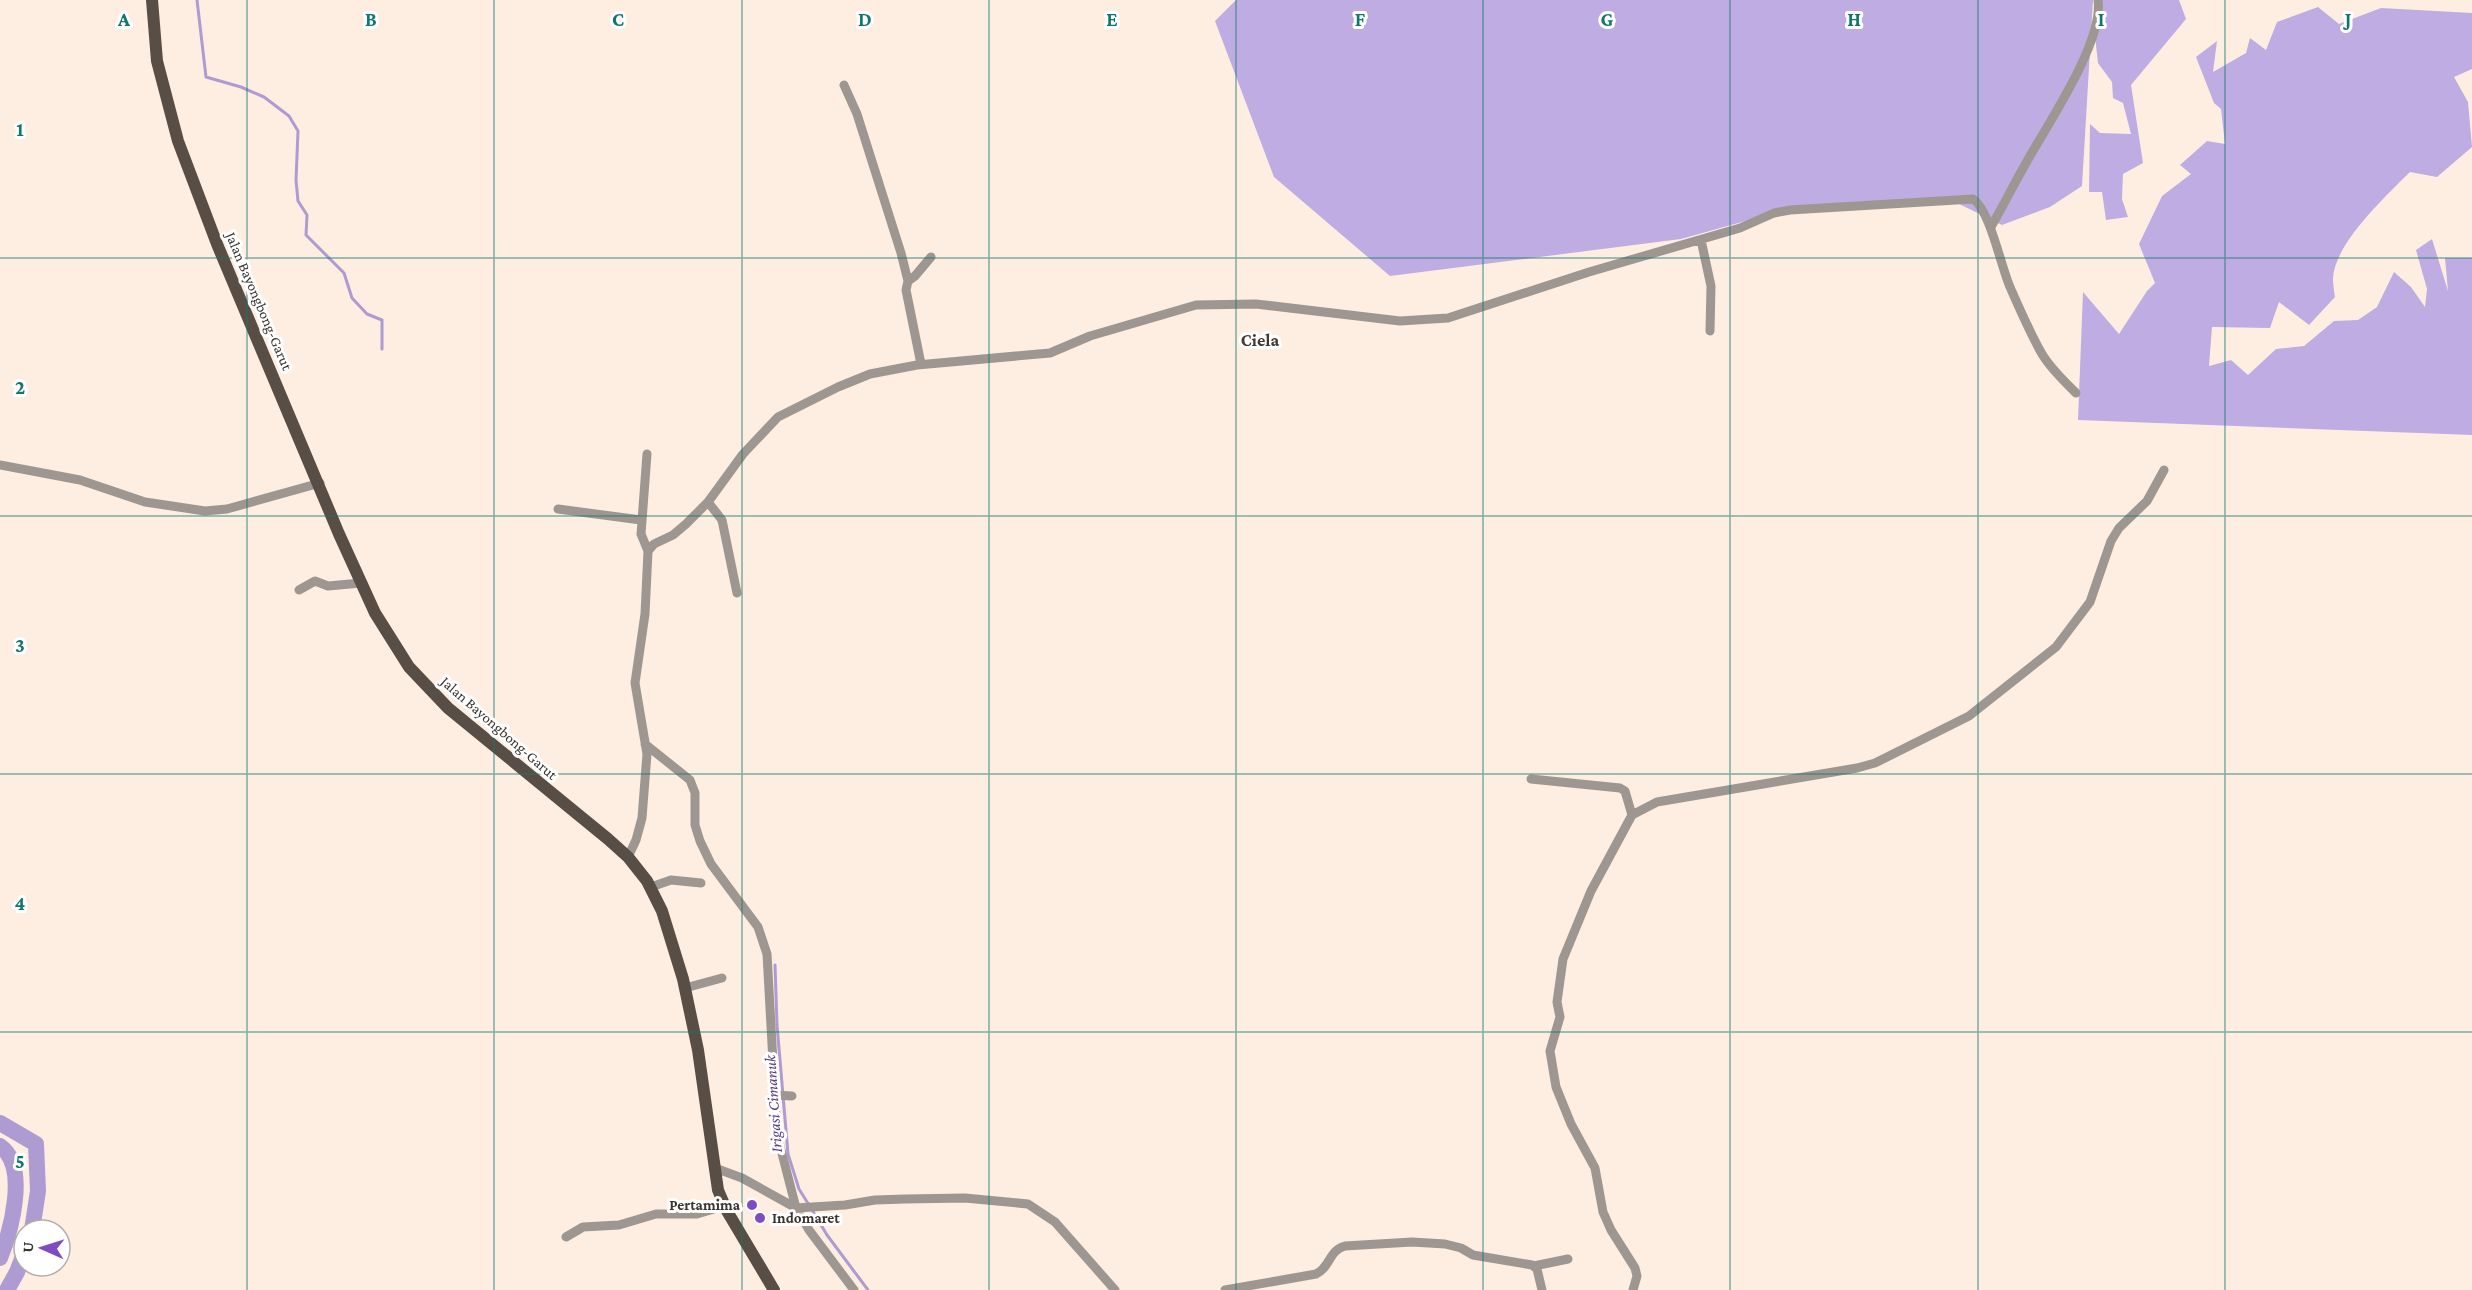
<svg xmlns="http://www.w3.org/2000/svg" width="2472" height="1290" viewBox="0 0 2472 1290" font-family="'Crimson Pro',serif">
<rect width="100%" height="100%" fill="#feeee1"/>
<path fill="#bface3" d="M1236,0H2093L2082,186L2050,207L2002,225L1951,200L1774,213L1681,239L1390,276L1274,177L1215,21Z
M2101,0H2179L2186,19L2131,85L2143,163L2123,174L2122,199L2128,217L2106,220L2102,192H2089L2090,124L2100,133L2131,134L2123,103L2113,98L2112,82L2098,63L2095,36Z
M2318,7L2339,24L2381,8L2472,13V69L2454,77L2468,102L2472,147L2437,177L2410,172C2386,196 2335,243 2333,278C2333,285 2334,291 2335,297L2309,325L2279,302L2270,328L2212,327L2209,366L2231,360L2248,375L2276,349L2304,346L2334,321L2358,320L2377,307L2394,272L2411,287L2425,307L2427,289L2416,250L2432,239L2448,291L2445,258H2472V435L2078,420L2083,292L2119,334L2147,291L2155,283L2139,244L2162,196L2191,174L2180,165L2207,141L2225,144L2221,109L2214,103L2196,57L2217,41L2213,72L2246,53L2250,38L2266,50L2277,22Z"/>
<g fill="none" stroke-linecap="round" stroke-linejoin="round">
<path stroke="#ae9bd1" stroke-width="3" d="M197,0L206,77L241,87L264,97L289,116L298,131L296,180L298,201L307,215L306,235L344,273L352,298L367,314L382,320V349
M775,965L777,1025L788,1154L799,1189L809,1205
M812,1210L827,1235L868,1290"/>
<path stroke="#ae9bd1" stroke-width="16" d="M0,1123L36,1144L38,1191L32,1230
M0,1146C29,1166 11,1231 0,1258
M7,1290L17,1272L24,1254"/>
<path stroke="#9e9791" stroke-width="9" d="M844,85L857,114L901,253L908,281
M1991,227C2003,206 2014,184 2026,163C2047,125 2104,42 2098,0
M1701,240L1711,286L1710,331
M921,364L906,290L908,281L915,276L931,257
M647,454L641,534L648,551
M0,465L80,480L145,502L205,511L227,509L320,483
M708,502L722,520L737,593
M558,509L641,520
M299,590L315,581L328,586L361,583
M645,744L690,780L695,793V825L700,841L711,864L758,927L767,954L777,1134L796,1208L809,1230L854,1290
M1531,779L1620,788L1625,791L1632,815
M628,857L636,840L642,818L647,754L635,683L645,614L648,551L654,544L673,535L686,524L708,502L743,454L778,417L838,387L870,374L917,365L1050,353L1090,336L1196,305L1256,304L1400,321L1448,318L1589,272L1740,228L1774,213L1790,210L1973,199C1990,210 2001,267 2010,287C2020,310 2030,333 2042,354C2051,369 2064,381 2076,393
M651,887L671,880L701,883
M685,988L722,978
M774,1095L792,1096
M715,1168L742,1178L796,1208L845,1205L875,1200L905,1199L965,1198L1028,1204L1055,1222L1115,1290
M566,1237L583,1227L619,1225L656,1214H697L724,1206
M1534,1266L1568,1259
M1225,1290L1316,1274C1330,1268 1329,1250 1345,1246L1412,1242L1445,1244L1461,1248L1473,1255L1532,1265L1537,1269L1542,1290
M1633,1290L1637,1276L1635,1268L1611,1230L1603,1212L1595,1168L1571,1124L1556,1087L1550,1051L1560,1017L1557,1002L1563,959L1591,891L1632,815L1657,802L1857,768L1875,763L1969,716L2056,647L2090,602L2111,541L2119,528L2147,501L2164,470"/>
<path stroke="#594e45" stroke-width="12" d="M152,0L157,61L178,141L217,244L339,534L375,613L409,667L448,708L608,839L628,857L647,881L662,911L683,979L698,1050L718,1190L727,1211L774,1290"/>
</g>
<path fill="none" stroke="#0f766e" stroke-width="1.5" stroke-opacity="0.55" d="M247,0V1290M494,0V1290M742,0V1290M989,0V1290M1236,0V1290M1483,0V1290M1730,0V1290M1978,0V1290M2225,0V1290M0,258H2472M0,516H2472M0,774H2472M0,1032H2472"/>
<g fill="#7e4bc3" stroke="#fff" stroke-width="2">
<circle cx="752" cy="1205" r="6"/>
<circle cx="760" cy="1218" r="6"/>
</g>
<g text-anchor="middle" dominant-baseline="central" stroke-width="6" stroke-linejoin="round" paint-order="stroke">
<g font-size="15" fill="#3a342f" stroke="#fff">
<text transform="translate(259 301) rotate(67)">Jalan Bayongbong-Garut</text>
<text transform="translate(499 728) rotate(41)">Jalan Bayongbong-Garut</text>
</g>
<g font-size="15" font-weight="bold" fill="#3a342f" stroke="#fff" text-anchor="end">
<text x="740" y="1205">Pertamima</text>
<text x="772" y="1218" text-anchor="start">Indomaret</text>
</g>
<g font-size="16" font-style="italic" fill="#5a4083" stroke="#fff">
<text transform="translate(773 1104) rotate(-94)">Irigasi Cimanuk</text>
</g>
<g font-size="18" font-weight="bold" fill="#45392e" stroke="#fff">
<text x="1260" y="340">Ciela</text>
</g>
</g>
<g font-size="20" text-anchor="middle" font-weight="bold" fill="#0f766e" stroke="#fff" stroke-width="6" stroke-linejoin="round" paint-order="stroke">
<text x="124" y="26">A</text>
<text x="371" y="26">B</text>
<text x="618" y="26">C</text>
<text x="865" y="26">D</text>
<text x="1112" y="26">E</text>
<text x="1360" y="26">F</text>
<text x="1607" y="26">G</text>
<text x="1854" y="26">H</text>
<text x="2101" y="26">I</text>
<text x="2348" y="26">J</text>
<text x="20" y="136">1</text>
<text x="20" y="394">2</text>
<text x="20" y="652">3</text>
<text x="20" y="910">4</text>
<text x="20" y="1168">5</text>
</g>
<g transform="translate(42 1248) rotate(273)"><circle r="28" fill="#ffffff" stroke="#b0aeac" stroke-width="1.5"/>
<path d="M0-4.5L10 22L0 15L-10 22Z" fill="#7e4bc3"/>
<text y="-9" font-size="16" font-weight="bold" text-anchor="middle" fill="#3a342f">U</text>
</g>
</svg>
